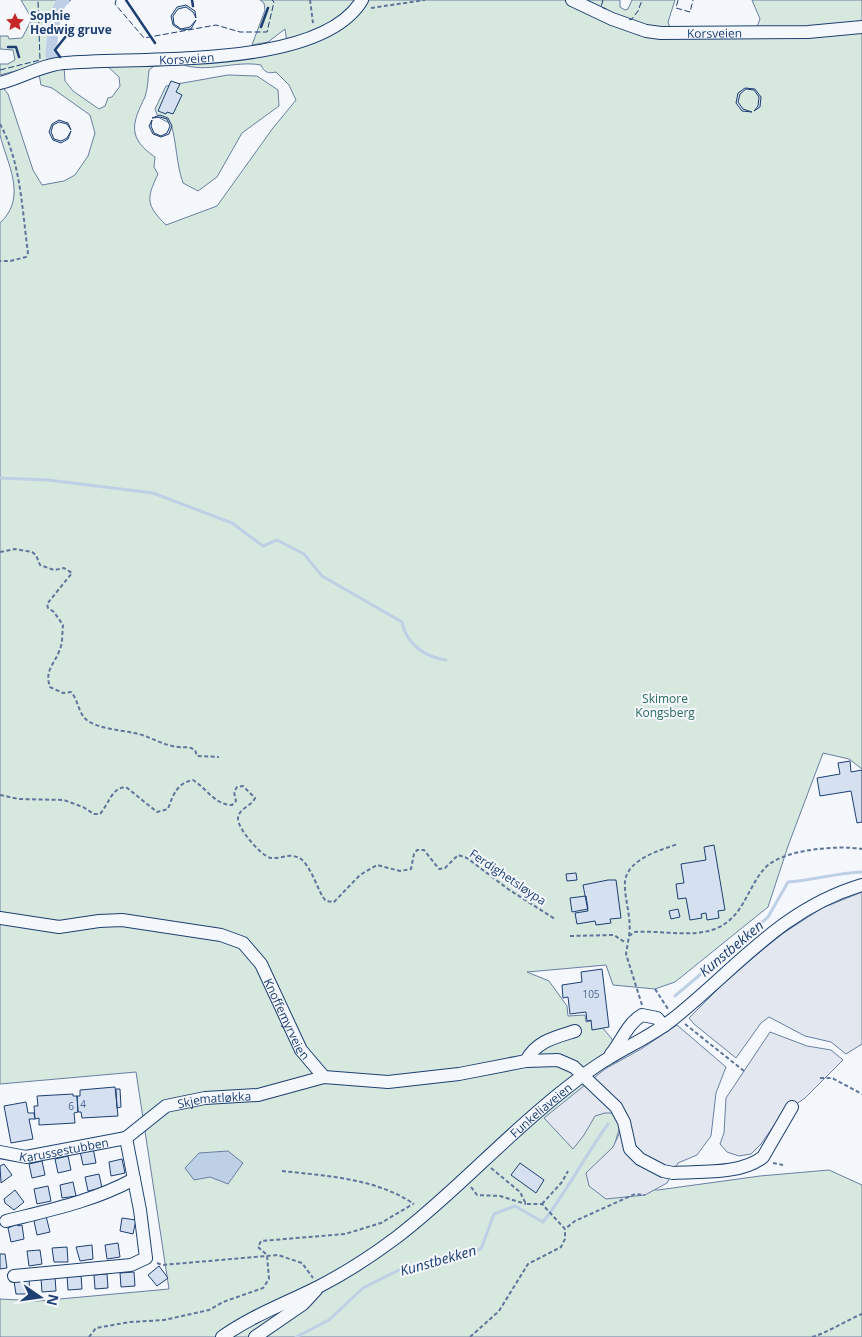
<svg xmlns="http://www.w3.org/2000/svg" width="862" height="1337" viewBox="0 0 862 1337" font-family="'Open Sans',sans-serif">
<rect width="100%" height="100%" fill="#f4f7fb"/>
<path fill="#d7e8df" stroke="#687fa3" d="M21,0H71C56,11 56,33 55,49L60,57L49,58L42,64L0,75V64H8L15,60L13,50L0,49V36H8L9,39L22,38L32,19Z
M260,0H620V7L625,10L628,9L632,0H675L668,22L670,28L757,27L760,19L752,0H862V769L849,759L823,753L788,846L768,907L675,982L655,989L613,985L606,965L527,972L549,981L567,1006L568,1016L585,1015L586,1022L596,1020L612,1039L627,1103L609,1163L617,1186L658,1190L760,1176L829,1170L862,1185V1337H0V1299L38,1301L169,1289L136,1072L0,1084V223C28,197 7,164 0,135C0,120 0,100 0,84L8,94L33,170L42,185L64,181L75,175L88,156L95,133L90,115L52,88L41,85L39,74L64,67L65,81L73,91L99,109L105,106L108,98L112,97L120,86L119,77L106,65L154,66L149,70C148,78 148,88 145,97C132,123 127,138 155,157L154,167L158,174C146,199 146,205 166,225L217,206L273,128L296,100L289,85L276,72C268,74 264,72 261,65C234,60 207,74 181,64L288,49L285,29L268,42L252,45L265,10L264,3Z
M228,75L257,76L278,90L279,106L242,133L217,177L198,191L183,183C176,163 177,144 171,124L158,117L155,109L166,86Z"/>
<path fill="#e3e8f0" stroke="#687fa3" d="M862,892V1044L846,1054L831,1042L805,1036L769,1017L761,1023L736,1058L694,1024L689,1018L734,973L782,934L822,908Z
M677,1025L726,1067L716,1093L711,1136L697,1155L678,1163L667,1183L645,1195L606,1199L589,1186L586,1173L613,1147L620,1132L618,1122L612,1113H605L595,1116L584,1135L573,1149L544,1118L605,1069L641,1049Z
M770,1032L807,1046L831,1050L843,1060L805,1098L782,1114L761,1144L751,1154L739,1156L727,1152L720,1144L724,1133L726,1098Z"/>
<path fill="#bed0e5" stroke="#687fa3" d="M228,1151L243,1163L228,1184L210,1177L194,1180L185,1168L199,1153Z"/>
<g fill="none" stroke-linecap="round" stroke-linejoin="round">
<path stroke="#bed0e5" stroke-width="3" d="M0,478L48,480L153,493L232,523L263,546L277,540L304,554L322,576L402,622C406,643 424,657 446,660
M675,996L768,917L788,882C813,880 837,873 862,872
M296,1337L329,1320L363,1288L403,1268L481,1249L494,1214L515,1206L543,1222C567,1191 585,1156 608,1124"/>
<path stroke="#bed0e5" stroke-width="11" d="M51,55C52,42 53,8 64,0"/>
</g>
<path fill="#d5e0f0" stroke="#1d3f73" d="M186,5L195,11L196,18L193,12L186,7L178,9L173,16L174,24L181,29L190,27L196,20L191,29L181,30L173,25L171,16L177,7Z
M171,81L180,84L176,92L182,95L173,114L167,112L166,114L158,111Z
M745,88L755,89L761,97L760,107L754,111L758,106L759,97L754,90L746,89L740,94L738,102L743,109L752,112L742,111L736,103L738,93Z
M160,115L168,118L172,126L169,134L161,137L153,134L149,126L152,120L151,126L154,133L161,136L167,133L170,126L167,119L160,117L152,118Z
M59,120L68,123L71,130L67,124L59,122L53,125L51,132L54,139L61,141L67,138L71,131L68,139L61,143L53,140L49,132L52,124Z
M850,761L851,772L862,770V822L857,823L851,791L820,796L817,778L840,774L838,763Z
M714,845L725,910L718,911L719,918L707,920L706,913L701,914L702,918L690,920L686,898L678,899L676,884L684,883L681,864L706,860L704,847Z
M576,873L577,880L567,881L566,874Z
M608,880H616L621,918L610,919L611,923L596,925L595,921L577,924L575,913L588,911L583,885Z
M586,896L588,909L572,912L570,898Z
M678,909L680,917L671,919L669,911Z
M602,969L609,1027L592,1030L591,1020L587,1021L586,1012L570,1014L568,997L563,998L562,985L582,982L581,972Z
M115,1087L118,1116L82,1118L81,1112H78L77,1096H80V1090Z
M116,1089H120L121,1107L117,1108Z
M73,1094V1096H77L78,1112L74,1113L75,1123L39,1125V1118L35,1119L34,1106H38L37,1096Z
M26,1102L28,1113H34L35,1119H29L33,1139L11,1143L4,1106Z
M93,1148L96,1163L83,1165L80,1151Z
M68,1156L71,1170L58,1173L55,1159Z
M122,1159L125,1173L111,1176L109,1162Z
M42,1161L45,1175L32,1178L29,1164Z
M520,1163L544,1180L536,1193L511,1175Z
M4,1164L12,1175L1,1183L0,1166Z
M99,1174L102,1188L88,1191L85,1177Z
M73,1182L76,1196L62,1198L60,1185Z
M48,1186L51,1201L37,1204L34,1189Z
M15,1190L24,1202L14,1210L5,1203L4,1199Z
M46,1216L50,1232L37,1235L34,1221Z
M122,1218L136,1220L133,1234L120,1231Z
M17,1224L18,1226L22,1225L24,1239L11,1242L8,1228Z
M118,1243L120,1257L107,1259L105,1245Z
M92,1245L93,1259L80,1261L76,1247Z
M67,1247L68,1262H54L52,1248Z
M40,1250L42,1264L29,1266L27,1251Z
M0,1254H5L7,1268L0,1269Z
M159,1266L168,1278L157,1286L148,1275Z
M134,1272L135,1286L121,1287L120,1273Z
M107,1274L108,1288L95,1289L94,1275Z
M67,1275H81L82,1289L68,1290Z
M55,1277L56,1291L42,1292L41,1278Z
M29,1279L30,1294H16L14,1281Z"/>
<g fill="none" stroke-linecap="round" stroke-linejoin="round">
<g stroke="#1d3f73" stroke-width="14">
<g id="minor">
<path id="s1" d="M572,0L612,19L646,31L661,33L808,32L862,27"/>
<path id="s2" d="M0,83C21,78 43,64 65,63C138,56 320,71 362,0"/>
<path id="s3" d="M0,918L59,927L99,921L122,920L221,935L243,943L261,964L301,1050L324,1077"/>
<path d="M611,1054C622,1041 627,1024 642,1015L657,1018L664,1026"/>
<path d="M526,1061C536,1041 556,1037 575,1031"/>
<path id="s4" d="M126,1138L166,1106L205,1098L258,1095L324,1077L388,1082L459,1074L526,1061L558,1060L574,1067L616,1107L624,1122L630,1149L640,1159L663,1171L673,1173C700,1171 740,1175 763,1157L792,1107"/>
<path id="s5" d="M0,1152L26,1157L126,1138"/>
<path d="M6,1221C50,1210 94,1201 134,1179"/>
<path d="M14,1276L131,1265L146,1258L140,1210L126,1138"/>
<path id="s6" d="M222,1337C253,1315 287,1303 320,1286C347,1272 373,1255 397,1237C456,1192 505,1136 564,1090C578,1079 593,1067 609,1058C630,1045 653,1035 673,1019C736,969 781,909 862,885"/>
<path d="M255,1337L303,1304L316,1290"/>
</g>
</g>
<path stroke="#5e769c" stroke-width="2" stroke-dasharray="4 2.5" stroke-linecap="butt" d="M310,0L313,23
M371,8L425,0
M0,124C21,162 22,210 28,253L26,257L10,261H0
M0,552L15,549L32,552L36,555L40,565L54,570L64,568L72,573L47,604L48,608L54,612L63,625C62,632 63,642 60,649C55,664 44,670 50,687L63,693L71,692C79,701 78,714 88,721C101,729 120,730 134,733C155,737 165,749 189,747L195,750L197,756L219,757
M0,795L19,799L64,800L83,807L94,814H100C109,804 111,788 126,787L157,812L168,809C173,795 177,783 193,780C206,788 215,805 232,805L236,801L234,792L237,787L243,786L255,798C252,806 239,808 238,818C237,828 261,856 271,858C282,859 290,852 301,859C313,869 318,893 326,901L334,902L360,875L377,865L400,871L411,869L414,854L417,850H424L439,869L445,868L458,855L467,858L508,889L555,919
M570,936L614,935L626,943
M629,936C632,917 624,900 625,881C628,859 660,850 678,844
M655,989L668,1009
M642,1005L626,954L629,936L635,932C661,930 690,938 715,929C744,917 746,890 764,869C781,849 838,845 862,849
M685,1024L744,1071
M820,1078H832L862,1094
M773,1163L783,1165
M491,1168L520,1192L526,1204H542L565,1229L575,1221L635,1194L645,1195
M282,1171C327,1176 375,1178 414,1204
M471,1187L477,1195L500,1196L526,1204
M542,1204L562,1182L568,1171
M157,1263L162,1265L278,1255L302,1263L313,1278
M89,1337L96,1328L130,1322L164,1320L209,1310L223,1302L263,1288L269,1279L267,1255L258,1247L261,1241L345,1234L381,1223L413,1204
M470,1337L499,1311L528,1264L561,1247L565,1239V1229
M812,1337C829,1332 845,1321 862,1314"/>
<use href="#minor" stroke="#f4f7fb" stroke-width="12"/>
<path stroke="#1d3f73" stroke-width="1" stroke-dasharray="6 2.5" stroke-linecap="butt" d="M116,0L115,4L144,38L216,25L240,32H267L274,2L272,0
M603,0L601,7L606,9
M678,0L676,8L690,12L693,0
M629,19L631,20L638,11L642,0
M0,70L40,60L38,0"/>
<path stroke="#1d3f73" stroke-width="2.5" d="M126,0L155,43
M192,0L193,6
M261,27L268,8
M8,47H16L19,57
M60,57L55,50L74,26"/>
</g>
<defs>
<g id="sight-bare" transform="scale(1.5)"><path d="M0-6L1.8-2.2L6-1.7L2.9 1.2L3.7 5.4L0 3.3L-3.7 5.4L-2.9 1.2L-6-1.7L-1.8-2.2Z" fill="#c62828" stroke="#f4f7fb" stroke-width="2.5" paint-order="stroke"/></g>
</defs>
<g fill-rule="evenodd">
<use href="#sight-bare" x="15" y="22"/>
</g>
<g text-anchor="middle" dominant-baseline="central" stroke-width="4" stroke-linejoin="round" paint-order="stroke">
<g font-size="10" fill="#4b6792">
<text x="591" y="994">105</text>
<text x="83" y="1104">4</text>
<text x="71" y="1106">6</text>
</g>
<g font-size="12" font-weight="bold" fill="#1d3f73" stroke="#f4f7fb" text-anchor="start">
<text x="30" y="15">Sophie<tspan x="30" dy="14">Hedwig gruve</tspan></text>
</g>
<g font-size="12" fill="#1d3f73" stroke="#f4f7fb">
<text stroke="none"><textPath href="#s1" startOffset="149">Korsveien</textPath></text>
<text stroke="none"><textPath href="#s2" startOffset="190">Korsveien</textPath></text>
<text transform="translate(508 877) rotate(34)">Ferdighetsløypa</text>
<text stroke="none"><textPath href="#s3" startOffset="335">Knoffemyrveien</textPath></text>
<text stroke="none"><textPath href="#s4" startOffset="100">Skjematløkka</textPath></text>
<text stroke="none"><textPath href="#s6" startOffset="394">Funkeliaveien</textPath></text>
<text stroke="none"><textPath href="#s5" startOffset="65">Karussestubben</textPath></text>
</g>
<g font-size="12" fill="#2c6c60" stroke="#f4f7fb">
<text x="665" y="698">Skimore<tspan x="665" dy="14">Kongsberg</tspan></text>
</g>
<g font-size="14" font-style="italic" fill="#1d3f73" stroke="#f4f7fb">
<text transform="translate(731 948) rotate(-40)">Kunstbekken</text>
<text transform="translate(438 1260) rotate(-16)">Kunstbekken</text>
</g>
</g>
<g transform="translate(40 1297) rotate(103)" stroke="#f4f7fb" stroke-width="4" paint-order="stroke">
<path d="M0-4L9 19L0 12L-9 19Z" fill="#1d3f73"/>
<text y="-8" font-size="14" font-weight="bold" text-anchor="middle" fill="#1d3f73">N</text>
</g>
</svg>
